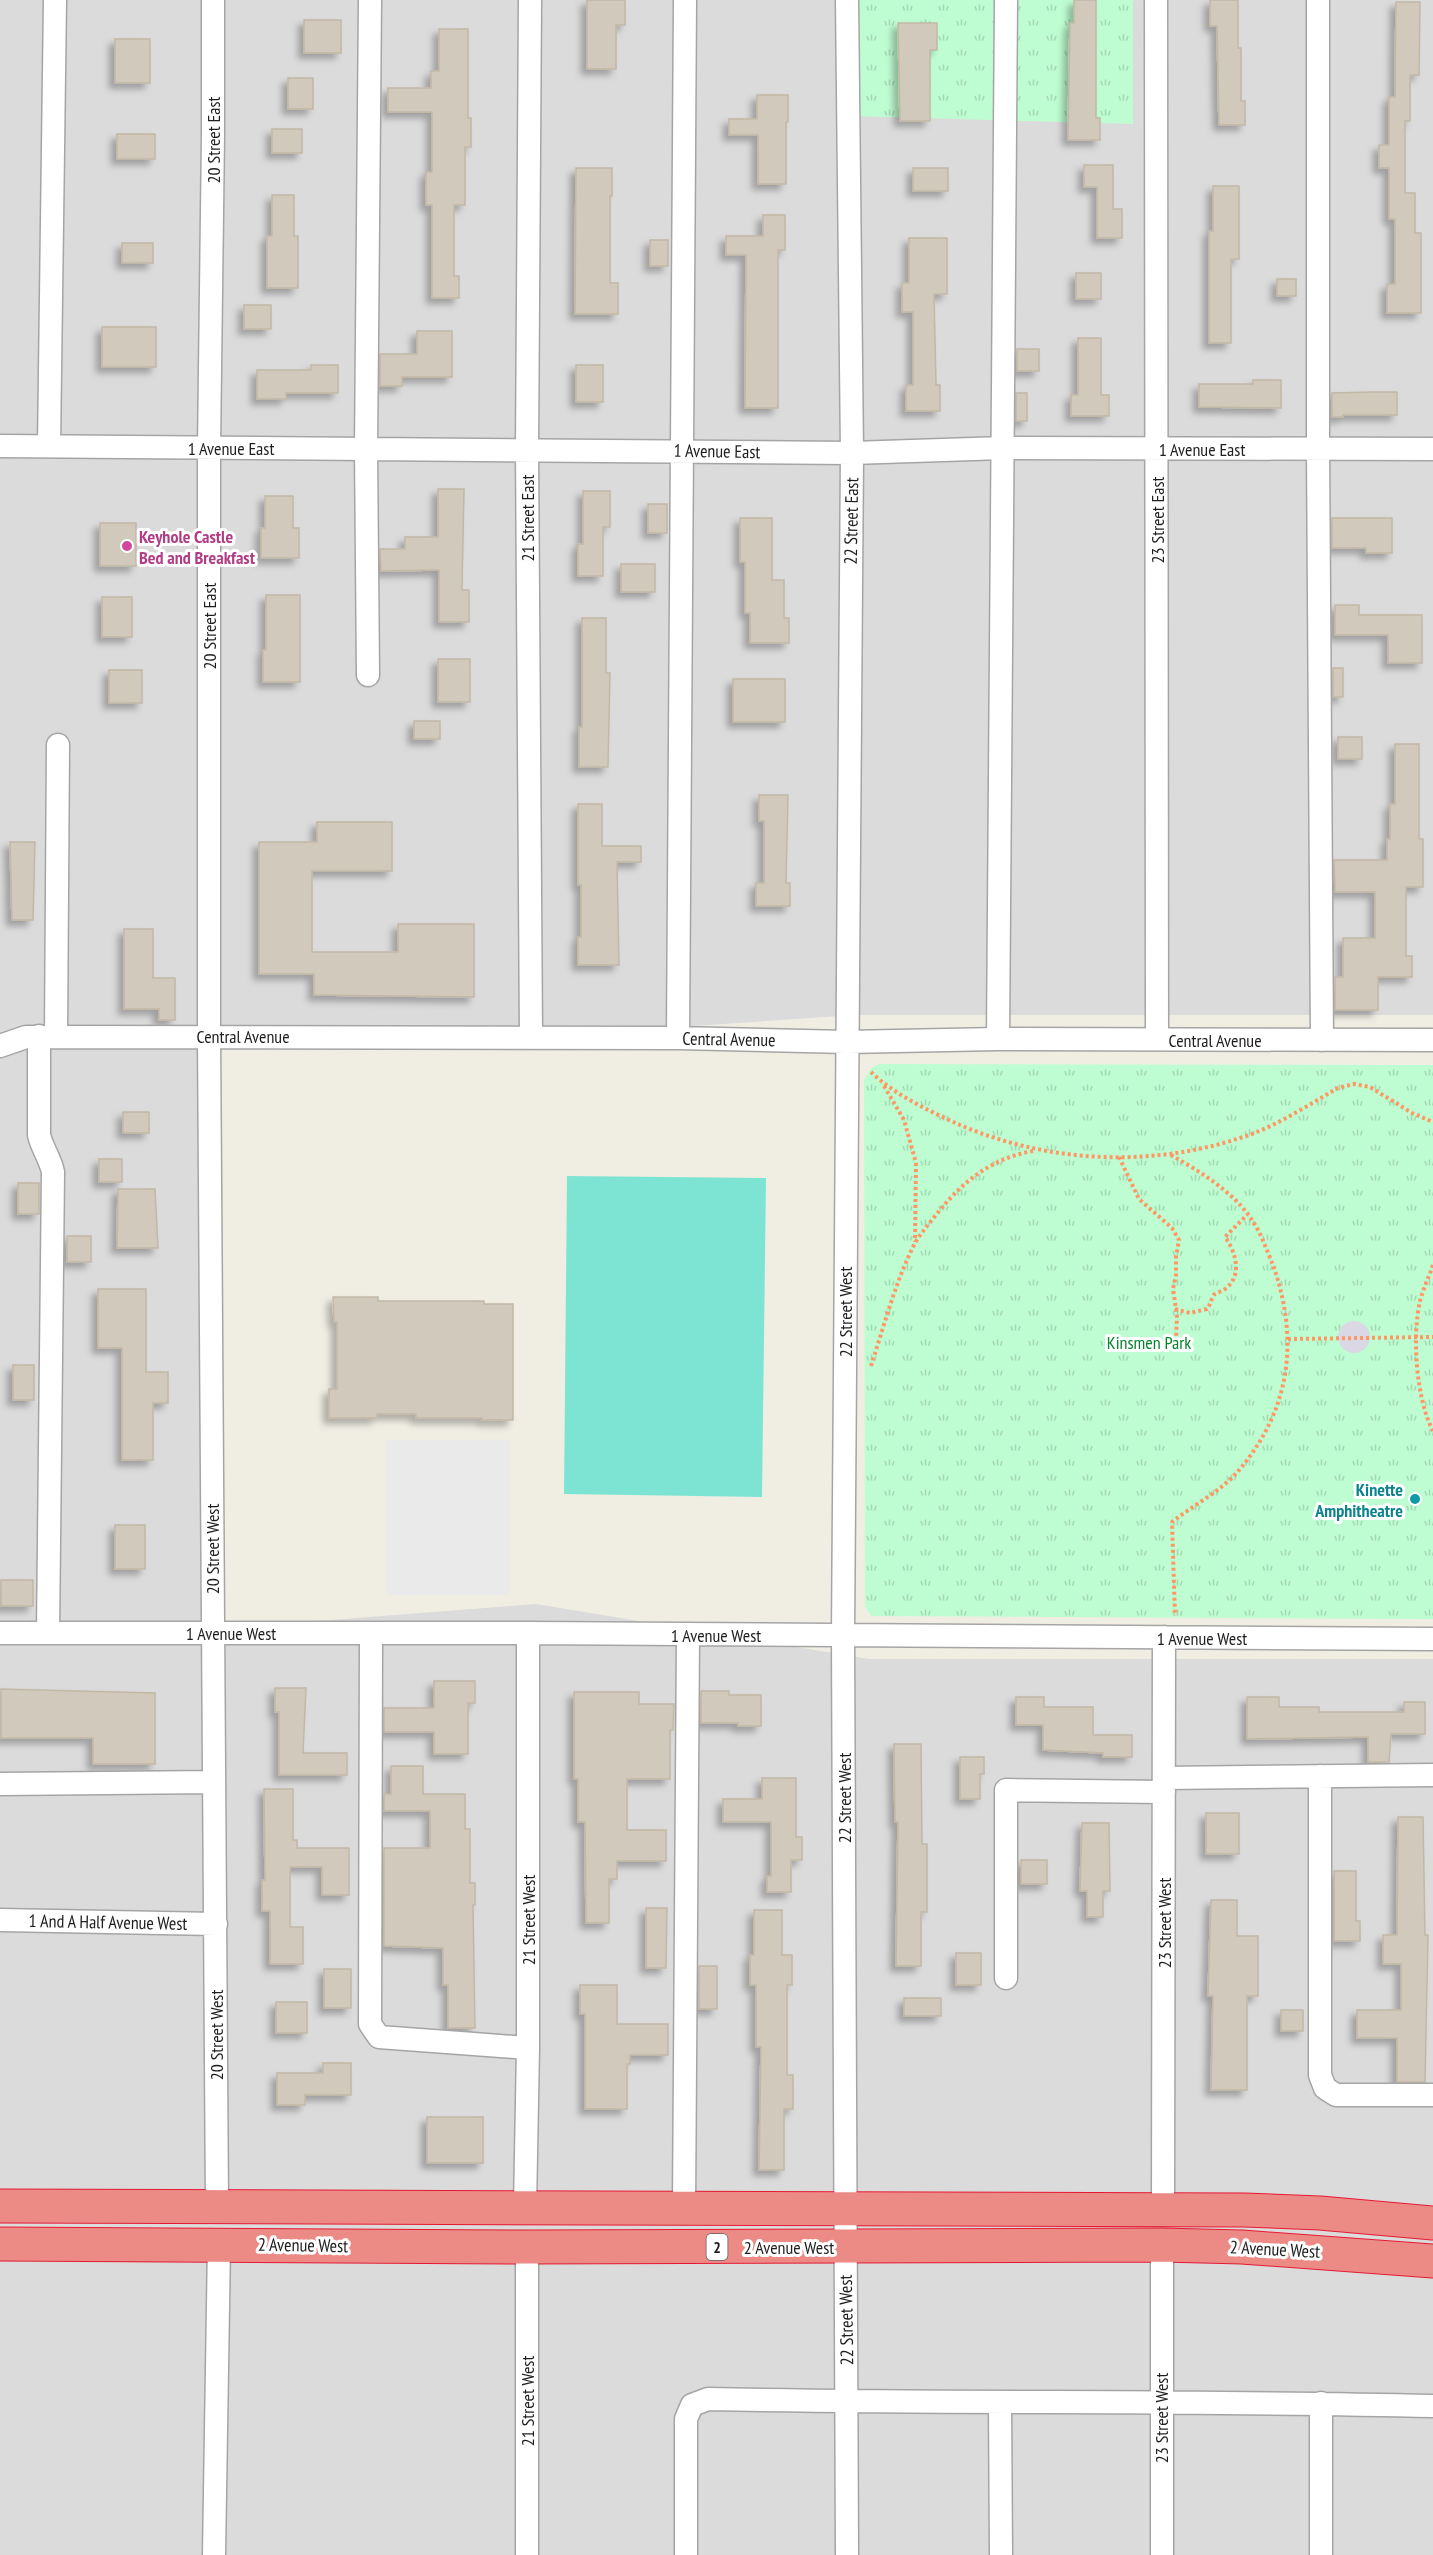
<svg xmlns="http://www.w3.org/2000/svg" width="1433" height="2555" viewBox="0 0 1433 2555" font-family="'PT Sans Narrow',sans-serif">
<defs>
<pattern id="park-tufts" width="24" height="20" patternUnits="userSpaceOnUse" patternTransform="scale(1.5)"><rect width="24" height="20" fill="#befdd1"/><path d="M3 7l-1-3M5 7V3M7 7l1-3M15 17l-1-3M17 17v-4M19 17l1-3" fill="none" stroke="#a3d8b3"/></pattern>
<filter id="shadow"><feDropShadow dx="-5.5" dy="5.5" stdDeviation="3" flood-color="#0004"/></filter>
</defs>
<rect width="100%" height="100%" fill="#f0eee3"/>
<path fill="#dcdbdb" d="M0,0H851L1132,124L1133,0H1433V1015H855L531,1037L209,1035L216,1629L536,1604L869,1659H1433V2555H0Z"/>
<path fill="url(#park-tufts)" d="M851,0H1133V124L851,116Z
M879,1064L1433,1065V1619L871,1616L865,1606L864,1080L871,1068Z"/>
<path fill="#7de4d3" d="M567,1176L766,1178L762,1497L564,1494Z"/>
<path fill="#eaeaea" d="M387,1440H509V1595H387Z"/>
<path fill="#dbd8e6" d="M1338 1337a16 16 0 1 1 32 0a16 16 0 1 1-32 0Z"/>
<path fill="#d0c9bc" stroke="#c2b8a5" stroke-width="1.5" filter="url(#shadow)" d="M587,0H625V25H616V69H587Z
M1074,0H1096V118H1100V140H1068L1070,23H1074Z
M1210,0H1238V48H1241V101H1245V125H1219L1217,26H1210Z
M1396,2H1420L1419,75H1410V121H1405V193H1415V233H1421V313H1387V284H1395V219H1389V168H1379V145H1389V97H1395Z
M304,20H341V53H304Z
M898,23H937V50H930V121H900Z
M439,29H468V118H471V147H465V205H454V276H459V298H432V205H426V172H432V112H388V88H431V71H439Z
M115,39H150V83H115Z
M288,78H313V109H288Z
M757,95H788V122H786V184H758V135H729V119H757Z
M272,129H302V153H272Z
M117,134H155V159H117Z
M1084,165H1113V209H1122V238H1097V187H1084Z
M576,168H612V196H610V283H618V314H575Z
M913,168H948V191H913Z
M1213,186H1239V259H1231V343H1209V231H1213Z
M272,195H294V236H298V288H267V236H272Z
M763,215H785V250H778V408H745L746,255H726V236H763Z
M909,238H947V294H934L936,385H940V411H906V385H913V312H902V283H909Z
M650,240H668V266H650Z
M122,243H153V263H122Z
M1076,273H1101V299H1076Z
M1277,279H1296V296H1277Z
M244,305H271V329H244Z
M102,327H156V367H102Z
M417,331H452V377H402V386H380V354H417Z
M1078,338H1101V395H1109V416H1071V395H1078Z
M1017,349H1039V371H1017Z
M311,365H338V393H286V399H257V370H311Z
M576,365H603V402H576Z
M1253,380H1281V408L1199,407V384H1253Z
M1372,392H1397V415H1343V417H1332V393Z
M1016,393H1027V421H1016Z
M438,489H464L462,590H469V622H439V570L381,571L380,549H405V537H438Z
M583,491H610V527H603V576H578V544H583Z
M265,496H293V528H299V558H261V528H265Z
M648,504H667V533H648Z
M740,518H772V580H784V618H789V643H750V613H745V562H740Z
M1332,518H1392V553H1366V548H1332Z
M100,523H136V566H100Z
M621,564H655V592H621Z
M266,595H300V682H263V650H266Z
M102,597H132V637H102Z
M1335,605H1359V615H1422V663H1388V635H1335Z
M582,618H606V673H610L608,767H579V727H582Z
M438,659H470V702H438Z
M1333,668H1343V697H1333Z
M109,670H142V703H109Z
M733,679H785V722H733Z
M414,721H440V739H414Z
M1338,737H1362V759H1338Z
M1395,744H1419V839H1423V887H1406V956H1412V977H1378V1010H1335V977H1343V938H1375V892H1335L1334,860H1387V839H1390V804H1395Z
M759,795H788L786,883H790V906H756V883H764V821H759Z
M578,804H602V846H641V862H617L619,965H578V937H581V885H578Z
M317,822H392V871H312V952H398V924H474V997L314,995V974H259V842H317Z
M10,842H35L33,920H12Z
M124,929H153V978H175V1020H159V1009H124Z
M123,1112H149V1133H123Z
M99,1159H122V1182H99Z
M18,1183H39V1214H18Z
M118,1189H155L158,1248H117Z
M67,1236H91V1262H67Z
M98,1289H146V1372H168V1403H153V1460H122V1348H98Z
M333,1297H378V1301H484V1304H513V1420H482V1418H416V1414H377V1418H329V1389H337V1322H334Z
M13,1365H34V1400H13Z
M115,1525H145V1569H115Z
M1,1580H33V1606H1Z
M434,1681H475V1703H468V1754H434V1732H384V1708H434Z
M275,1688H306L303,1753H347V1775H279V1712H275Z
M1,1689L155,1693V1764H93V1738H1Z
M701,1691H729V1695H761V1726H738V1723H701Z
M574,1692H639V1704H674L673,1730H670V1779H627V1830H666V1861H617V1879H609V1923H586L585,1822H578V1779H574Z
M1016,1697H1044V1707H1093V1735H1132V1757H1103V1753L1043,1750V1725H1016Z
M1247,1697H1279V1707H1319V1712H1404V1702H1425V1734H1391L1389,1762H1368V1737L1247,1739Z
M894,1744H921L922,1844H927V1912H921V1966H896L898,1822H895Z
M960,1757H984V1774H980V1799H960Z
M391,1766H423V1794H465V1829H470V1883H475V1905H473L475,2028H448V1985H443V1948L384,1946V1848H430V1811H384V1794H391Z
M762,1778H796V1837H802V1860H791V1892H767V1876H771V1822H723V1799H762Z
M264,1789H293V1840H297V1848H349V1895H322V1867H290V1927H303V1964H270V1911H262V1880H265Z
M1206,1813H1239V1854H1206Z
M1398,1817H1423L1425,1935H1428L1425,2082H1397V2038H1357V2010H1401V1964H1383V1935H1397Z
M1082,1823H1109L1110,1891H1103V1917H1087V1891H1080Z
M1021,1860H1047V1884H1021Z
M1334,1871H1356V1921H1360V1941H1334Z
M1211,1900H1237V1936H1258V1996H1247V2090H1211L1213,1996H1208Z
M646,1908H667L666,1968H646Z
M754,1910H782V1955H792V1985H787V2075H793V2109H784V2170H759L761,2047H756V1985H750V1955H754Z
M956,1953H981V1985H956Z
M699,1966H717V2009H699Z
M324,1969H351V2008H324Z
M580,1985H617V2024H668V2055H630V2064H627V2109H585V2014H580Z
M904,1998H941V2016H904Z
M276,2002H307V2033H276Z
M1281,2010H1303V2031H1281Z
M323,2063H351V2095H305V2105H277V2073H323Z
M427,2117H483V2163H427Z"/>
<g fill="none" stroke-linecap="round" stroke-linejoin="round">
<g stroke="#a5a5a5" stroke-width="25">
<path id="minor" d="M213,0V134L209,448V1036L217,2207
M530,0L527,450L531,1037
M847,0L852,453L843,1635L847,2555
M1156,0L1157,1039
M1318,0V449L1322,1040
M0,446L852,453L1003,448L1433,449
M49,446L55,0
M368,675L366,449L370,0
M39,1036V1135C42,1148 50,1158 53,1172L48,1633
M56,1036L58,745
M678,1038L685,0
M998,1039L1006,0
M0,1046L26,1037L678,1038L846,1042L998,1039L1433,1040
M0,1633H528L1433,1639
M371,1634L370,2024L379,2037L528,2048
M1320,1776V2075L1325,2088L1336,2095H1433
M1164,1778L1433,1775
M0,1784L214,1782
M0,1920L216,1924
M1006,1978V1790L1164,1792
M525,2207L528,2048V1633
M684,2208L688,1635
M1163,2209L1164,1637
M1000,2403L1001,2555
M214,2555L219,2244
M527,2555V2247
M686,2555V2419L692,2405L708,2399C949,2404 1191,2400 1433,2406
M1162,2555V2245
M1321,2555V2403"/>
</g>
<g stroke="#e41a32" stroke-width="35">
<path id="highway" d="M0,2206L1244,2210L1320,2213L1433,2223
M0,2244L527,2247L1162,2245L1242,2247L1433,2261"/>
</g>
<path stroke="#ff9765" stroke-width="4" stroke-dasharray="3 3" stroke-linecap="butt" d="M871,1072C895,1095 929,1111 960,1125C1052,1164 1155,1168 1249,1135C1280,1124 1310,1104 1338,1088L1354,1084L1370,1087L1412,1113L1433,1122
M884,1086L904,1120L916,1163L915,1242
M1171,1155C1199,1171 1234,1192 1252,1220C1261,1233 1267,1251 1273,1265C1299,1339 1291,1408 1240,1469C1222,1491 1193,1505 1172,1522L1175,1616
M1119,1157L1139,1199L1172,1228L1179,1240L1176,1257V1275L1173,1289L1177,1316L1176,1339
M1433,1265C1429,1277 1423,1289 1420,1301C1412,1338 1416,1398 1433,1431
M1175,1309L1190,1313L1207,1309C1210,1305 1211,1301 1213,1296C1215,1292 1222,1292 1225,1289C1243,1276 1236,1252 1225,1237L1247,1215
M1288,1339L1433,1337
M871,1366C884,1326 895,1283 914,1245C920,1234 928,1225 936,1215C961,1183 991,1158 1033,1151"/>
<use href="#minor" stroke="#fff" stroke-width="22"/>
<use href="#highway" stroke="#ec8a86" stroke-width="33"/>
</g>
<circle fill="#d1479c" stroke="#fff" stroke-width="2" cx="127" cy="546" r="6"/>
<circle fill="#0f9aa8" stroke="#fff" stroke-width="2" cx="1415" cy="1499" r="6"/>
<g text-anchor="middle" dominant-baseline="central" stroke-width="6" stroke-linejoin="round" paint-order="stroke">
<rect fill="#fff" stroke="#626262" stroke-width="1.5" x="706.5" y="2234" width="21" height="26" rx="4.5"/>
<g font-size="16" font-weight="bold" fill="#1e1e1e">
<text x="717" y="2247">2</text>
</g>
<g font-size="18" fill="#1e1e1e" stroke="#fff">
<text transform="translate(213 140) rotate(-90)">20 Street East</text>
<text x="231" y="448">1 Avenue East</text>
<text x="1202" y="449">1 Avenue East</text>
<text transform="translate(717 451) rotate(1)">1 Avenue East</text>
<text transform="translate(527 518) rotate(-90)">21 Street East</text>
<text transform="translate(1157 520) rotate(-90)">23 Street East</text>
<text transform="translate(851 521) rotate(-89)">22 Street East</text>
<text transform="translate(209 626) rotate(-90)">20 Street East</text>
<text x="243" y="1036">Central Avenue</text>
<text transform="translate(729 1039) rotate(1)">Central Avenue</text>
<text x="1215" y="1040">Central Avenue</text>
<text transform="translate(845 1312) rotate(-90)">22 Street West</text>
<text transform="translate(212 1549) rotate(-90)">20 Street West</text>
<text x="231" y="1633">1 Avenue West</text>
<text x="716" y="1635">1 Avenue West</text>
<text x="1202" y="1638">1 Avenue West</text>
<text transform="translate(844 1798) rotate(-90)">22 Street West</text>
<text transform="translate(528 1920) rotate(-90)">21 Street West</text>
<text transform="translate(108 1922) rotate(1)">1 And A Half Avenue West</text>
<text transform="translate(1164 1923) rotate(-90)">23 Street West</text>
<text transform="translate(216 2035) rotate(-90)">20 Street West</text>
<text transform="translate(303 2245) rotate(1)">2 Avenue West</text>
<text x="789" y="2247">2 Avenue West</text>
<text transform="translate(1275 2249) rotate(3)">2 Avenue West</text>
<text transform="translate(846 2320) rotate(-91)">22 Street West</text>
<text transform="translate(527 2401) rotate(-90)">21 Street West</text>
<text transform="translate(1161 2418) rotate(-90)">23 Street West</text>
</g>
<g font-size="18" font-weight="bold" fill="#b23c85" stroke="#fff" text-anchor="start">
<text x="139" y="536">Keyhole Castle<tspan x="139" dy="21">Bed and Breakfast</tspan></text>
</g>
<g font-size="18" fill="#05832c" stroke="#fff">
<text x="1149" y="1342">Kinsmen Park</text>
</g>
<g font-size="18" font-weight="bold" fill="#0d838f" stroke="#fff" text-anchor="end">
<text x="1403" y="1489">Kinette<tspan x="1403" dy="21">Amphitheatre</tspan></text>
</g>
</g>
</svg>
